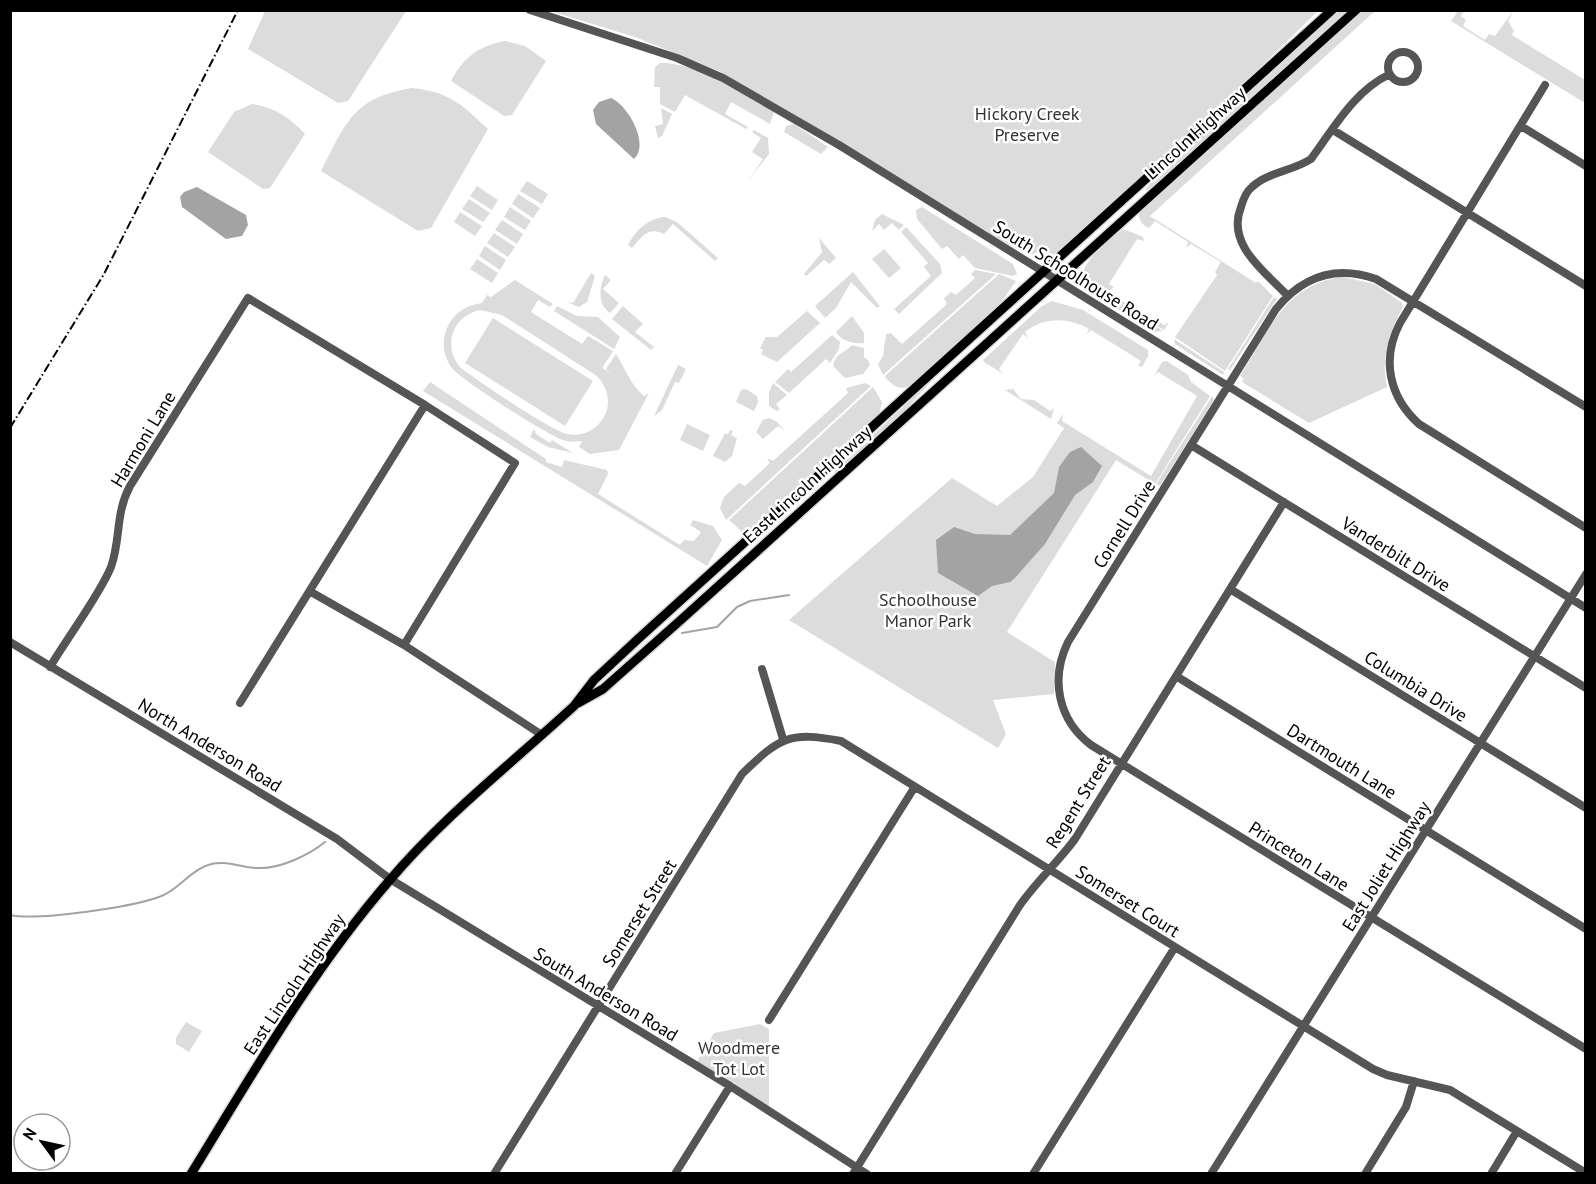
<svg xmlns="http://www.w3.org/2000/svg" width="1596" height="1184" viewBox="0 0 1596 1184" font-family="'PT Sans',sans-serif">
<rect width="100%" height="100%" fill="#fff"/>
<path fill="#dcdcdc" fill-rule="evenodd" d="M265,11L405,10L406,11L348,101L338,103L248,49Z
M550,11H1318L1252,75L1325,11L1056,253L1043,259L1009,245L719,71L635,37Z
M1339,11H1348L1148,191L1145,189L1172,163Z
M1362,11H1375L1150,216L1256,283L1258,281L1273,296L1225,371L1175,337L1217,275L1215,272L1221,262L1191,244L1186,248L1188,242L1155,221L1149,228C1142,225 1139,221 1139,213Z
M1458,11H1464L1461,16L1466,20L1463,26L1485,40L1489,34L1495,36L1513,11L1508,21L1514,31L1512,35L1585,80V103L1451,21Z
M505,41L525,46L546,61L512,115L504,116L451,81C464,57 478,46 505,41Z
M660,63C694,61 744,95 774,112L770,124L731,102L725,114L748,127L746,129L685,95L675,112L660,104V87H654L655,67Z
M412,88C450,92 461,104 488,129L431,228L418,231L321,171C347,121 353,98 412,88Z
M252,104C275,108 289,117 305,134L270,188L263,189L208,152L234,112Z
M661,108L672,114L662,136L658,138L655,126L663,124Z
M794,124L828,147L821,154L784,132L786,126Z
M754,130L768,138L769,154L747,182L763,159L752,152L761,138L752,132Z
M527,181L548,194L542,204L520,191Z
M477,186L498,200L492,210L470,196Z
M518,194L540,208L533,218L512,204Z
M469,199L490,213L483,222L462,209Z
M510,207L531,221L525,230L504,217Z
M922,207L1013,264L1017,274L1013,276L975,268L963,255L959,259L947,246L942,249L917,219L916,210Z
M460,212L482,226L475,236L454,222Z
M882,214L904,225L899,230L892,223L884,230L879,224L872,231L875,220Z
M665,217L677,222L718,258L715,261L673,224L664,234C649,226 642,236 632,248L628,245C636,230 648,218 665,217Z
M502,220L523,234L517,244L495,230Z
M906,227L940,264L942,273L899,314L894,309L931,276L924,267L928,263L901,232Z
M1126,230L1143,237L1144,241L1137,239L1109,284L1114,287L1105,294C1094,287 1088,282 1083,271C1091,256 1109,231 1126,230Z
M494,233L515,247L508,257L487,243Z
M819,238L836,258L829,264L824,260L806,276L804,274L822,252Z
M485,246L506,260L500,270L479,256Z
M884,249L901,268L889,278L872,259Z
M477,259L498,273L492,283L470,269Z
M975,270L996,274L883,375L878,364L883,356L886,334L891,333L902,344L947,304L944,298L951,292L956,295L975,278L971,274Z
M853,272L880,306L877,308L851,282L836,308L825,318L815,306Z
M591,273L595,276L587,302L579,307L567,302L573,303Z
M999,274L1016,281L997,308L913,384C901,392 893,386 885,377L886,375Z
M605,275L611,280L603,289L619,303L610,313C597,304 599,287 605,275Z
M1343,277L1375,284L1402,303L1403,307C1388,334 1381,356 1387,387L1309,423L1242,382L1244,379L1240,376C1269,331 1284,284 1343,277Z
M1081,279H1083L1163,331L1155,332L1093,294L1086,289Z
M515,280L553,304L550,307L538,300L531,312L582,344L588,336L613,351L602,368L611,373L606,369L616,354C625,368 630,384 644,396L649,393L619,450L590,454L579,447L582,441C574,442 567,442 560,439C543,432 461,380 452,368C442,355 441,338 449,324C456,311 468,305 482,303L487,295L491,297ZM480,310L502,315L597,376C606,386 610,397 607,410C602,427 584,438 567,434C550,430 478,381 461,368C442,347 452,316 480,310Z
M1108,293L1164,325L1169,322L1164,330L1107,295Z
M1274,297L1277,299L1230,370L1228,369Z
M1052,301L1083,310L1148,350V356L1142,367L1138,366L1141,361L1091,330L1086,335L1089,329C1068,317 1044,317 1025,332L1028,338L1023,334L999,369L1004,374L985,363L983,360L1042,306Z
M557,306L577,316L598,317L620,337L614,349L554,311Z
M623,306L643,324L635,332L654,347L651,350L612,319Z
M807,311L820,323L777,362L761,354L763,350L760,348L766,337H777Z
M852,316L864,333V343C853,344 841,341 836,332Z
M493,318L593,381L565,426L465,363Z
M832,335L840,342L839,349L830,363L826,359L789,393L775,382L788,369L791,372Z
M1174,339L1224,372L1223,375L1175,344Z
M852,345L864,348V357L868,360L870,365L863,374L845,378L833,366C835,353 845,353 852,345Z
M1167,361L1188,375L1191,382L1210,396L1155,484L1116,460L1007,632L1055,662L1054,694L993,700L1006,734L998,748L789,620L952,478L997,506L1033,477L1064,428L1057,423L1063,414L1062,421L1151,476L1197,396L1158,372L1154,376L1162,362Z
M678,365L686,369L679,383L675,382L662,410L654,416Z
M935,377L901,415L835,474L834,472Z
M430,382L546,459V462L562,467L564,460L607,470L608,474L598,494L680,545L684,540L694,541L701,532L690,525L693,520L713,526L722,540L707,566L423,391Z
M773,383L787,395L776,404L780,409L777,411L769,406V392Z
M865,383L871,386L726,520L720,508L724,497L739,483L745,486L770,463L767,458L773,461L848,393L846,388Z
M873,387L882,402L879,415L750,530L742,532L729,520Z
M746,389L757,396L758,402L754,411L736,402L741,390Z
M1013,389L1021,399L1034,400L1050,411L1054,408L1051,419L1005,390Z
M1212,396L1214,400L1160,486L1156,484Z
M769,418L776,421L785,431L778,426L763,439L756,432L763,420Z
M687,424L710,435L703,451L680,440Z
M534,429L536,434L550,443L552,440L573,453L548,447L530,437Z
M730,430L733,431L731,435L737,438L732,456L725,462L713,456L725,433L728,434Z
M186,1022L202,1031L189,1052L176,1044V1038Z
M760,1024L769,1029V1108L696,1063L714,1033Z"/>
<path fill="#a3a3a3" d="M611,98C628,105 650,144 634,159L596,124L593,110L599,102Z
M197,187L246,215L248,225L242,236L226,239L182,207L180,197L184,192Z
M1081,447L1102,466L1093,482L1075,495L1045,544L1015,578L1010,582L992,586L978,596L938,573L936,540L954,527L975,534L1010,535L1054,493L1059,467L1070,452Z"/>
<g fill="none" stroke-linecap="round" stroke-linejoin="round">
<path stroke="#a3a3a3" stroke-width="2" d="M682,633L717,627L737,607L750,601L789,595
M10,915C39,921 131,907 159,897C178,891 189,871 208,865C224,859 242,868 258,868C280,869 309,855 325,842"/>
<g stroke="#dbdbdb" stroke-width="12">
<path id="major" d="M578,703L603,689L683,618L1356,10
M191,1174C253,1073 312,970 389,881C444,816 512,763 574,706L594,680L638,639L1332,10"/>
</g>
<path stroke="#555" stroke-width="8" d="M530,10L677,58L723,78L839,145L1586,608
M1388 67a15 15 0 1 1 30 0a15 15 0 1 1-30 0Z
M1545,85L1400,323C1381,359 1389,397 1419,424L1586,528
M1521,126L1586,166
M1333,130L1586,286
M1287,295C1264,271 1226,244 1241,207C1243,200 1247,191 1252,187C1268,172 1293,171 1311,159C1334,128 1354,91 1390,74
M1586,407L1376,279C1336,265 1303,276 1276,309L1068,642C1050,679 1058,720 1091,745L1586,1049
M1191,445L1586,688
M1230,589L1586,808
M311,592L404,645L542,735
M10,642L337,839L390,879L730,1086L867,1174
M50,667C67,638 99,596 111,567C121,539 115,514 130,486L248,298L425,405L515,463L404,645
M762,669L783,739
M1176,676L1586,929
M240,703L425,405
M769,1020L914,788
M494,1174L742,774C779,738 789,731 841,741L1373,1069L1387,1075L1450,1090L1517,1131
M675,1174L730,1086
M853,1174L1020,905C1037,881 1058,862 1075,839L1284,502
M1033,1174L1175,947
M1211,1174L1586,574
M1365,1174L1406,1107L1414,1081
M1491,1174L1517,1131L1586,1173"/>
<use href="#major" stroke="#000" stroke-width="9"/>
<path stroke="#000" stroke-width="2" stroke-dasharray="9 3 1.5 3" stroke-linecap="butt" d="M10,428L104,274L238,10"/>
</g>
<g text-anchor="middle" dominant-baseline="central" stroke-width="5" stroke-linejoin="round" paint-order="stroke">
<g font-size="18" fill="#333" stroke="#fff">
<text x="1027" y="113">Hickory Creek<tspan x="1027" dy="21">Preserve</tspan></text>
<text x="928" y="599">Schoolhouse<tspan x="928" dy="21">Manor Park</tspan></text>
<text x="739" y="1047">Woodmere<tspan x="739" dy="21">Tot Lot</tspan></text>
</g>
<g font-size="18" fill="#000" stroke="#fff">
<text transform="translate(1195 133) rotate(-42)">Lincoln Highway</text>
<text transform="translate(1076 275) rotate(32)">South Schoolhouse Road</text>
<text transform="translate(143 439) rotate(-59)">Harmoni Lane</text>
<text transform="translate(807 484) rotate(-42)">East Lincoln Highway</text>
<text transform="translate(1124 524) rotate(-58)">Cornell Drive</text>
<text transform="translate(1396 554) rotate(32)">Vanderbilt Drive</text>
<text transform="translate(1416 686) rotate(32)">Columbia Drive</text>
<text transform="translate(210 745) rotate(31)">North Anderson Road</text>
<text transform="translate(1342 761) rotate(32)">Dartmouth Lane</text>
<text transform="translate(1078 802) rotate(-58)">Regent Street</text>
<text transform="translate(1299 856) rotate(32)">Princeton Lane</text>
<text transform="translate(1386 866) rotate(-58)">East Joliet Highway</text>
<text transform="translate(1128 901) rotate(32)">Somerset Court</text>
<text transform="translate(639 913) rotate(-58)">Somerset Street</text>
<text transform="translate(294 984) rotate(-56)">East Lincoln Highway</text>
<text transform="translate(606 994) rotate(31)">South Anderson Road</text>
</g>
</g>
<rect width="1596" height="1184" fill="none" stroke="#000000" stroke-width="24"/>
<g transform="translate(42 1142) rotate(303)"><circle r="28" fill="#ffffff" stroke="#999999" stroke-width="1.5"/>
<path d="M0-4.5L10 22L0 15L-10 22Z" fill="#000000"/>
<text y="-9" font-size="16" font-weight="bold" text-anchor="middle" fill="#000000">N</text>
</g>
</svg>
